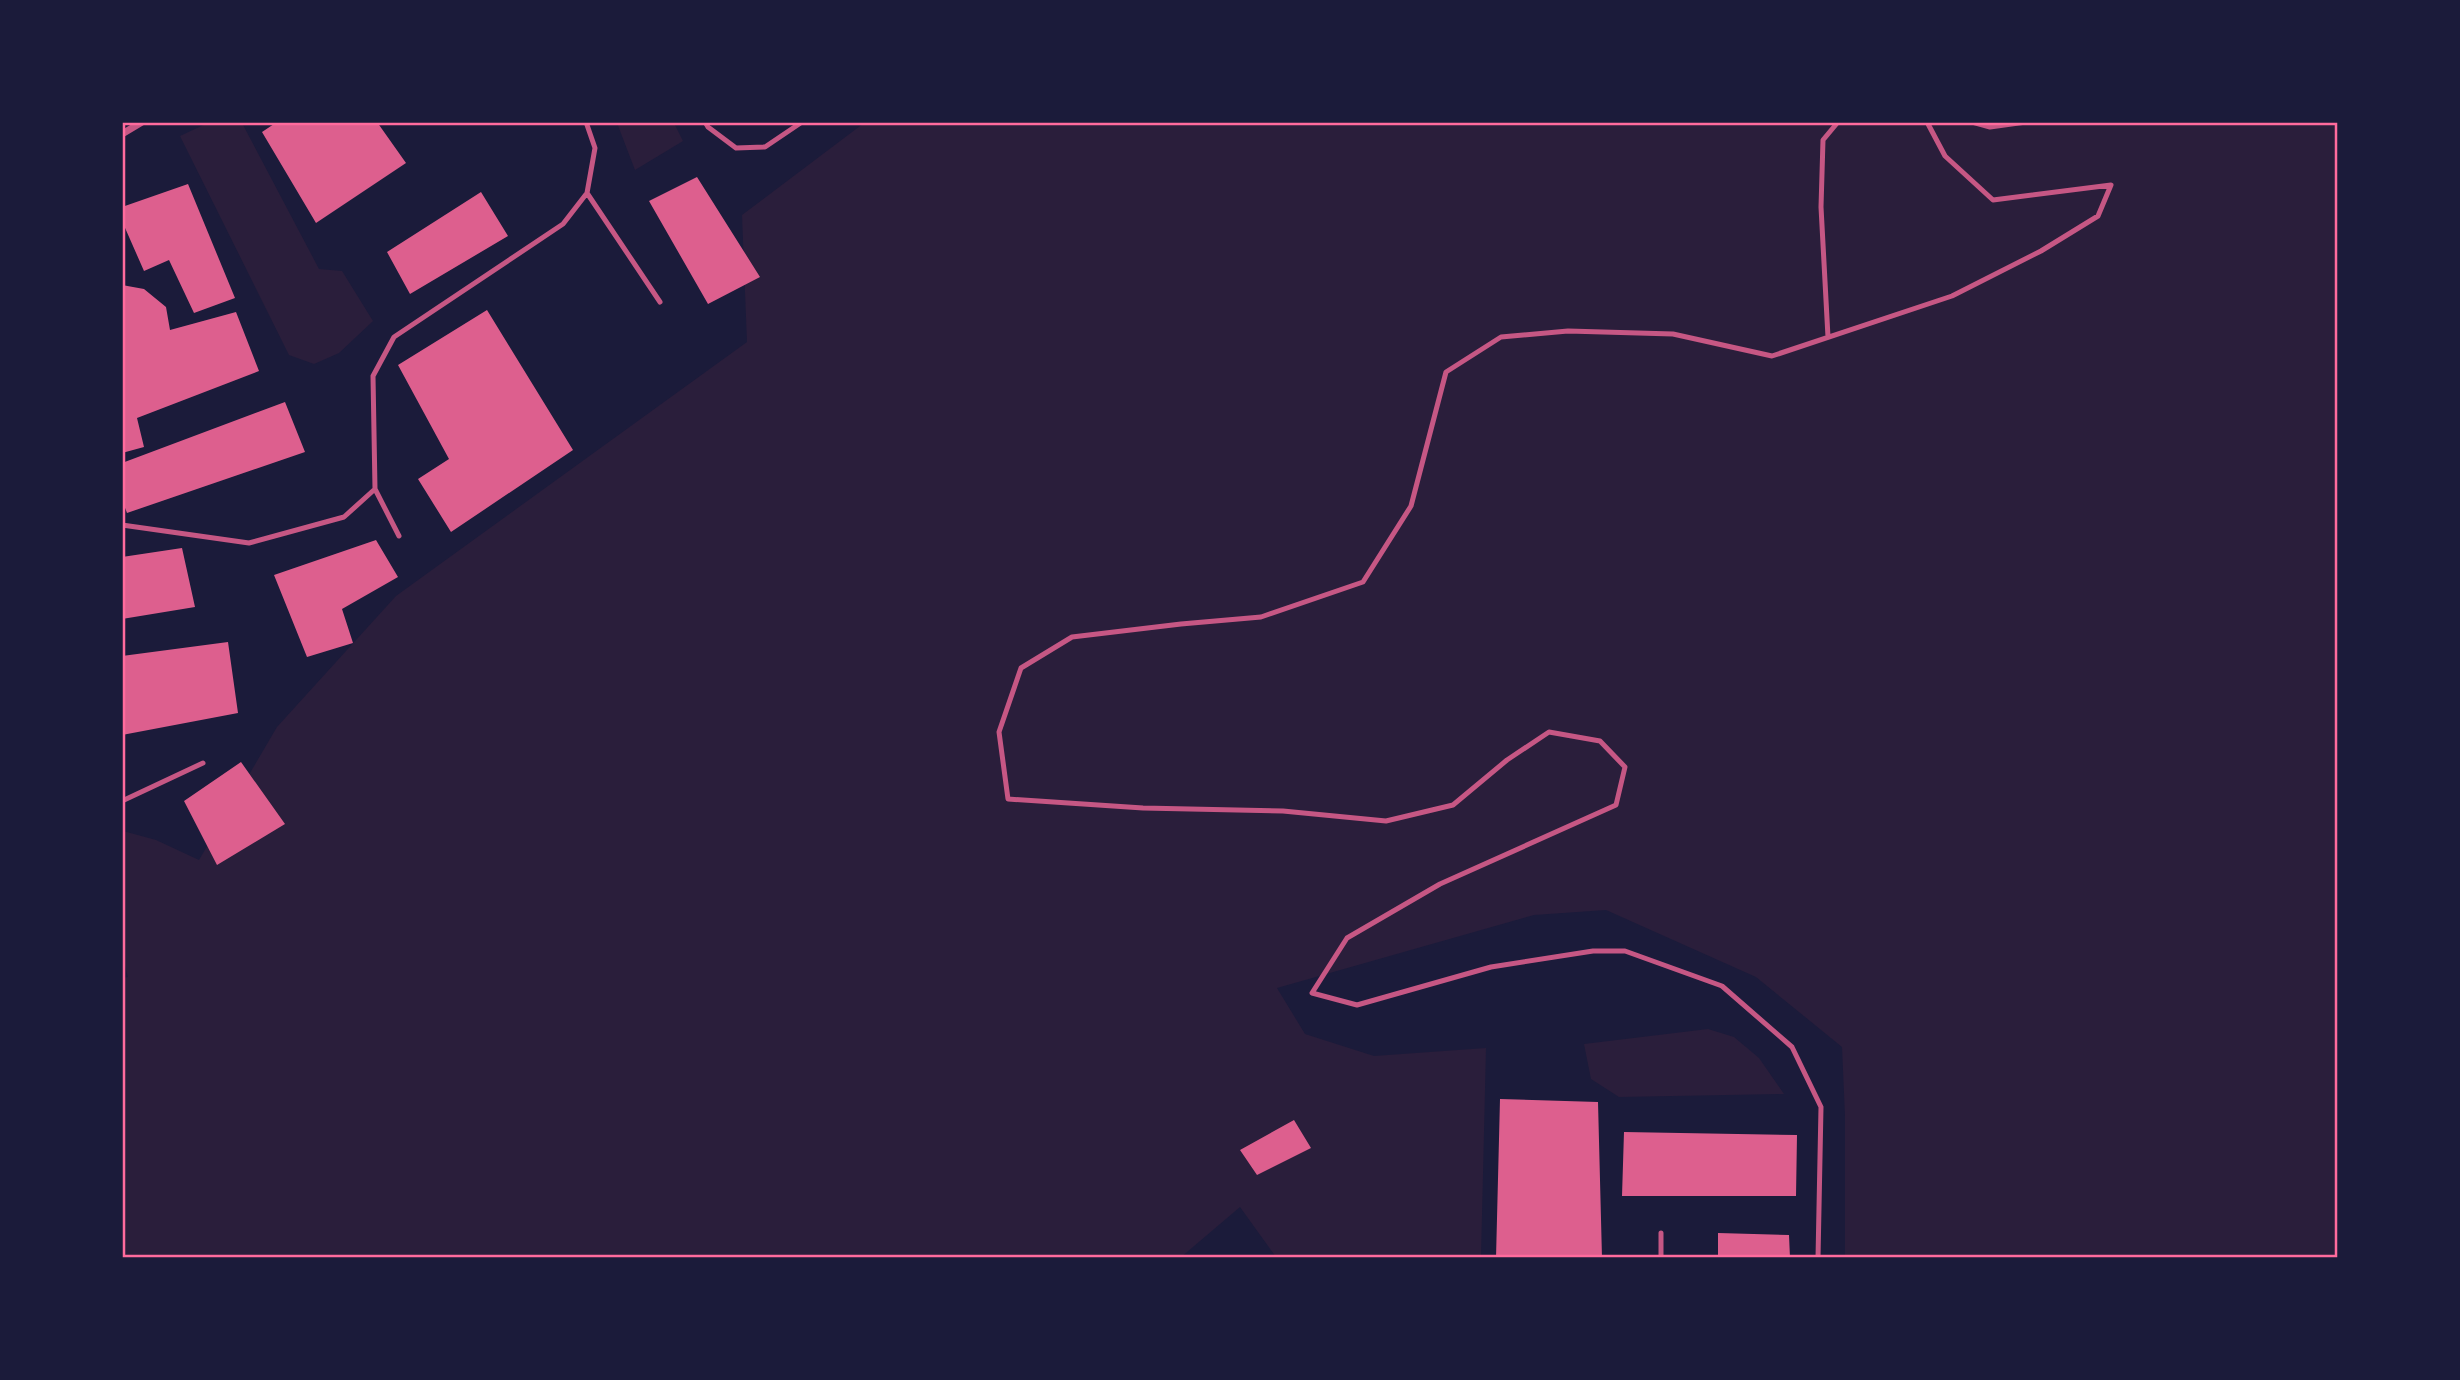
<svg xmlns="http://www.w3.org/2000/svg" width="2460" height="1380" viewBox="0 0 2460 1380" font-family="Roboto,sans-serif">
<rect width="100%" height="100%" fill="#1b1b3a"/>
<path fill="#2a1e3b" d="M210,122L242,123L319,269L342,271L373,321L339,353L314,364L289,355L180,136Z
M617,123H674L683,141L635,170Z
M864,123H2337V1257H1845V1116L1842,1047L1756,977L1606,910L1534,915L1277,988L1305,1034L1374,1056L1486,1048L1481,1257H1276L1240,1207L1180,1258H123L122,978L128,977L122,956L123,831L156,840L199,860L277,727L396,596L747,342L742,215Z
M1708,1029L1734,1037L1759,1058L1784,1094L1619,1097L1591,1079L1584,1044Z"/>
<path fill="#dd5f8e" d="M277,122H377L406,163L316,223L262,132Z
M697,177L760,277L708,304L649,201Z
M188,184L235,298L194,313L169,260L144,271L122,221V207Z
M481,192L508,236L410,294L387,252Z
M122,285L144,289L166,307L170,330L236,312L259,371L137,418L144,447L122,453Z
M487,310L573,450L451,532L418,479L449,459L398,365Z
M285,402L305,452L127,513L122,500V463Z
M376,540L398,577L342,609L353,643L307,657L274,575Z
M182,548L195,607L122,619V557Z
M228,642L238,713L122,735V656Z
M241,762L285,824L217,865L184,801Z
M1500,1099L1598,1102L1602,1258H1496Z
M1294,1120L1311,1148L1257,1175L1240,1150Z
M1624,1132L1797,1135L1796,1196H1622Z
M1718,1233L1789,1235L1790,1258H1718Z"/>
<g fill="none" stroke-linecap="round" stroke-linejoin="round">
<path stroke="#c65784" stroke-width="5" d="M705,122L708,127L736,148L765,147L802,122
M1972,122L1990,127L2026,122
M587,193L660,302
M1828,337L1821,207L1823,140L1838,122
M375,489L399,536
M122,525L249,543L344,517L375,489L373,376L394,337L563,224L587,193L595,148L586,122
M122,801L203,763
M1661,1258V1233
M1818,1258L1821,1107L1792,1047L1722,986L1625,951H1593L1491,967L1357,1005L1312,993L1347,938L1440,884L1616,805L1625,767L1600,741L1549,732L1507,760L1453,805L1386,821L1283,811L1143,808L1008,799L999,732L1021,668L1072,637L1181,624L1261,617L1363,582L1411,506L1446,372L1501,337L1568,331L1673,334L1772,356L1952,296L2041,251L2098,216L2111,185L1993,200L1945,156L1927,122"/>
<path stroke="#c65784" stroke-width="7" d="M122,134L142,122"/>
</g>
<rect width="2460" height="1380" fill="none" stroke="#1b1b3a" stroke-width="248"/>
<rect x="124" y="124" width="2212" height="1132" fill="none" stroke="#ff6b9d" stroke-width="2.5"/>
</svg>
